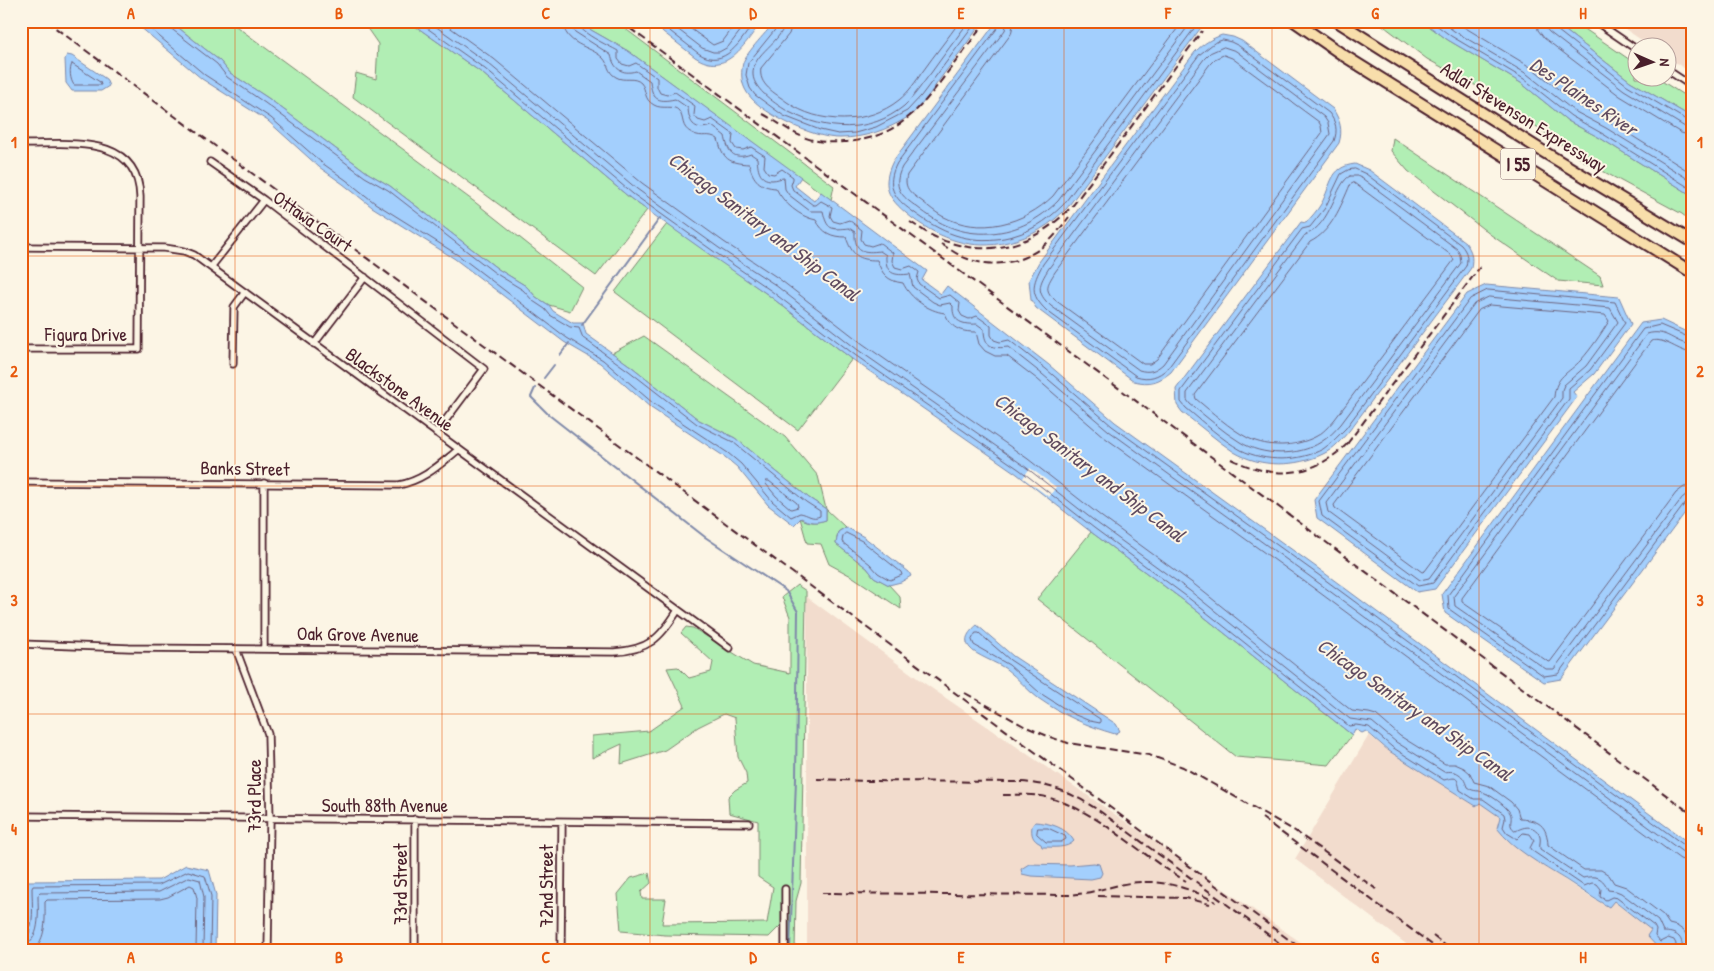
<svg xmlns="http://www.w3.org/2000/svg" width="1714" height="971" viewBox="0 0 1714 971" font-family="'Patrick Hand',sans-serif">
<rect width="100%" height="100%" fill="#fcf5e5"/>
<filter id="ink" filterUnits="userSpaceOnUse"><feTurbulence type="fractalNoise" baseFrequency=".02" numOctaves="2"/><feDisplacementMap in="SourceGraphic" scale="10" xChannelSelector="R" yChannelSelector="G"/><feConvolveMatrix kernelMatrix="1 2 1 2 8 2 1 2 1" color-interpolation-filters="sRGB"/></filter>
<g filter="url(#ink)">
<path fill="#f2dccd" d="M1613,21H1693V74L1667,57L1666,48L1652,47Z
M807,597L924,683L1312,950H807Z
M1369,735L1389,751L1476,806L1480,802L1500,817L1497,828L1504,836L1548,869L1590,897L1608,907L1613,901L1652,930L1647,936L1660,950H1414L1295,859Z"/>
<path fill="#b1eeb4" stroke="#7e8670" d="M170,21H229L476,203L582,287L570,311L549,305L536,297L526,286L498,269L390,186L368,173L268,98L230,73L220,61Z
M362,21H408L482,73L630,198L647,210L596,276L353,97L356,73L376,79L378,44Z
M579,21H615L834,186L831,200L628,51L591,30Z
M1377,21H1422L1448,40L1521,83L1568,121L1600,138L1693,196V223L1682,214L1584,161L1493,95L1427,59Z
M1553,21H1573L1636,64V78H1657L1693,101V118L1630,81Z
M1393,138L1600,276L1603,285L1558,281L1491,235L1408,171L1391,151Z
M667,224L767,294L852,359L798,430L615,292Z
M644,336L785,437L818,476L826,509L845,527L838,532L836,544L867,568L874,577L889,585L900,597L901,609L853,577L829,564L821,544L807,543L800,518C809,523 816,523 826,520V509L809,498L735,438L699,420L632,367L612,353Z
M1091,532L1183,600L1352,735L1329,765L1236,757L1037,599Z
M797,585L806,591V597L801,883L796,901L795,950H787V929L782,924L769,937L665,935L621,931L618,894L631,878L649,873L651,883L641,892L642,899H666L662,924L767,923L773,887L758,877V821L729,813L728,797L735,790L747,783L746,773L738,757L735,718L724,714L698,727L665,750L621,764L622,744L592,758V736L649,731L685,706L667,668L678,667L689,678L711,672L713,662L681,633L686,627L693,628L753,665L790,673V617L782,597Z"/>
<path fill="#a3cffd" stroke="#7f89a9" d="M133,21H170L220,61L230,73L268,98L368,173L390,186L498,269L526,286L536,297L549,305L553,311L573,323H583L586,334L632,367L699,420L735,438L809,498L826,509V520C816,523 810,523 801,518L794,525L768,505L737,467L725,457L651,408L600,363L564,342L455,259L372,207L343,184L319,167L268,121L202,79Z
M408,21H579L591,30L628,51L801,177L795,186L814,201L821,192L927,271L922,280L941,294L947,286L1049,365L1115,422L1323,572L1693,846V950H1660L1647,936L1651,930L1614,901L1609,907C1594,899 1580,889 1566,880C1543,866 1513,849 1497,828L1500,817L1480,803L1476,806L1389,751L1366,731L1362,733L1355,729L1352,735L1183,600L1091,532L1017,474L852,359L767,294L713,257L630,198L482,73Z
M649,21H762C745,43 727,78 695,57Z
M776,21H983C969,41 954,60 940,79C931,92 921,108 908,117C887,130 865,138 840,138C815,139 755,112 745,89C741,81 741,71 743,63C745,54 769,29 776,21Z
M997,21H1203V25L1197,33L1067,208C1050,225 1032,237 1008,242C972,251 941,239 912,218C891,201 879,189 893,161Z
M1422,21H1553L1630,81L1693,118V196L1600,138L1568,121L1521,83L1448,40Z
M1222,35L1233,37L1242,41L1333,109C1340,120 1343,130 1339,143L1171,372C1159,382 1149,385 1134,381L1036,308L1031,300L1029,280L1039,262L1195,52C1204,43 1211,39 1222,35Z
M67,55L72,56L106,79L109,86L101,91H72L66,83L65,59Z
M1355,164L1369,170L1465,242C1472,251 1473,257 1471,268L1349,431C1342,439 1334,449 1323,454C1296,467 1261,468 1234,452C1216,440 1199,425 1182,412L1177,405L1176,389L1301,222L1306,223C1311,217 1317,211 1321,204C1332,185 1329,167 1355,164Z
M1486,285L1619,297L1631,324L1594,374L1573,392L1577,397L1435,589L1417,592L1317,518L1314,500L1467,294Z
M1661,320L1693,335V502L1561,679L1544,682L1445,613L1442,594L1641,323Z
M846,527L864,537L909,572L911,576L901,582L889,585L874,577L867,568L836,544L838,532Z
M977,625L1013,656L1116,724L1120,731L1115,734C1087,726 1062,715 1038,698C1027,690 1018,678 1006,669C998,663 975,655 970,648C962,639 970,631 977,625Z
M1035,822C1050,823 1066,827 1074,841C1067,849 1053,847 1042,847L1041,844C1032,840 1031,834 1032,826Z
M1094,863L1099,864L1102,873L1100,877L1091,879L1031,876L1022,874L1021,869L1029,864L1070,865Z
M186,865L209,870L216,895L215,950H21L26,920L27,881L159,880Z"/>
<path fill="#fcf5e5" d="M1030,468L1056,487L1049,497L1023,478Z"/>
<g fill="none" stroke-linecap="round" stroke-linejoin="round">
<path stroke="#6e657f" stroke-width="1" d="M141,21L205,75L271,118L322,163L346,180L375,203L458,255L567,338L603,360L654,404L728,453L741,464L772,501L791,517L800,513C808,514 812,520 820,516V511L806,502L733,442L697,424L629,371L583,338L579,328L570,327L550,315L545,309L533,301L523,290L495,273L388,190L365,177L265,103L227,77L217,64L169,27L167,21
M417,21L485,69L633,194L716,253L770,290L855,355L1020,470L1094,528L1186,596L1349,726L1356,725L1369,727L1392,747L1444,780C1457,777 1457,776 1460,790L1474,799H1483L1504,814L1505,819L1503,827L1507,833L1517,839L1523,833L1530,834L1534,840L1530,848L1531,850L1584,886L1592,883L1597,884L1601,889L1600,897L1606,900L1612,897L1617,898L1654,926L1656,930L1655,936L1660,942L1668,938L1674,940L1676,944L1675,950
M428,21L489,64L637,189L719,248L774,284L858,350L1023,465L1097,523L1190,591L1350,719L1372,722L1396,742L1444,772C1457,770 1463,774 1467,787C1475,793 1478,789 1485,793C1492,796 1503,804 1508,810C1516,819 1505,824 1516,831C1524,826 1536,824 1540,837C1541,841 1539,845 1540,849L1583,878C1596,875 1603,877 1608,890L1616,891L1621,893L1658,921L1663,932C1675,932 1684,936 1682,950
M441,21L494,59L642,183L724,242L778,278L863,344L1028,459L1102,517L1195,585L1352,711L1369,713L1376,715L1400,736L1445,764H1455L1464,768L1470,773L1474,782L1489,786L1511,802L1517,809L1520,819C1539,820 1547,825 1548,845L1584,870H1601L1609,875L1614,883L1626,887L1663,915L1669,924L1677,926L1684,931L1689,940L1690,950
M563,21C564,46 590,45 603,58C609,64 607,72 616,77C624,82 634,76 641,83C647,90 643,99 654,105C662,110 674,104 679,111C685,119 680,127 692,133C703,139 708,132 718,139C723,159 728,163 749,164C753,180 760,187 776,188C783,203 800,217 816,220C823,233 831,237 846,237C852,255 858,260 877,260C882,274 887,281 903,283C910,298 928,311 945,313C951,328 959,332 976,332L979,344L985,351L995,356H1007L1037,379L1104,437L1312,587L1680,859L1693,863
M570,21L571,27L575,32L611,55C614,69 622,75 636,71L650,81C652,99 657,103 675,99L688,108C689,125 696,131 712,126L725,136C728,151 732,161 751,154L757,158C758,168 758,180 772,180C777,180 780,178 784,178L785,189L789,195L810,211H823C827,230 831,230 849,228L855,232C854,252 864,253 880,251L886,255C885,274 894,276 910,274L913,287L933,302L940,305L950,303L953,306C952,322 963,325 977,324L984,329C984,347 993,349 1008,347L1042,374L1109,431L1316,581L1684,853L1693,855
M577,21C578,33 608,45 618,51V59L622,64L629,66L636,63L657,78V87L660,93L667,95L675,92L695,106L694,115L698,120L705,122L712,119L733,134L732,143L736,149L743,150L751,147L765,156L764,167L768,173L774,174L782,169L793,177V179L791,185L793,190L813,205H816L821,201L832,207L830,216L833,221L840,223L849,220L862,230L861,239L864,244L871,246L880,243L893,253L892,261L895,267L902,269L911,266L919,272L917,279L919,284L939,298L950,295L960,303L959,311L962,316L969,319L977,316L991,326V335L994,340L1000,342L1009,340L1046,369L1112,426L1320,576L1688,848L1693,849
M657,21L698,53C725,71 741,40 755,21
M667,21L702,48L713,52H719L728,47L748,21
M680,21L713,45L723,41L738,21
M779,21L778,26L748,63L746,75L750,88L755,95L784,116L820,130L838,134L855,133L876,127L907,111L921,96L977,21
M785,21C784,42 751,53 753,75C754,90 777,105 789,112C826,131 870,134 904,106C914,97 922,84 931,73C943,56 956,39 969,21
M793,21L789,34L761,68C758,85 775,93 787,102C819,125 868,125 899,100C909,92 916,81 923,71C935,54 948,38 960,21
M1001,21L999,26L897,163C885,186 894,198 912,211C942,233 966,244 1004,238C1028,234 1047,221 1063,205L1193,30L1198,21
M1007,21L1005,30L902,167C892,187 901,196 917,207C940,225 961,235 991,233C1018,231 1040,219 1058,201L1192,21
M1014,21L1011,34L907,175C903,189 912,194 923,202C929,207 935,212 942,216C980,236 1024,224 1053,196L1183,21
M1431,21L1451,36L1524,79L1571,116L1603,134L1693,190
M1441,21L1454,31L1527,74L1574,111L1606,128L1693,182
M1454,21L1532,68L1578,105L1610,122L1693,174
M1537,21L1538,30L1544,38L1620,96L1681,133L1693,136
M1544,21L1545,27L1549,32L1624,90L1685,127L1693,128
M1551,21L1553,27L1627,85L1688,121L1693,122
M1223,40L1231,42L1239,46L1329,113C1336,122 1338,130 1334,141L1168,368C1158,377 1149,380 1136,376L1047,311C1029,294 1032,284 1043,264L1199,55L1214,43Z
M1224,47L1236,51L1324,117L1328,123L1330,134L1163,364C1155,371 1149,373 1139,370L1051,306C1035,292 1039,284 1049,268L1204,59L1210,53Z
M1224,55L1232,58L1319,122L1321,126L1322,133L1157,359L1150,364H1143L1055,300C1043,289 1048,284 1055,272L1210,64L1215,59Z
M72,64L100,82L101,85H74C70,80 69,69 72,64Z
M1355,169L1366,174L1461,245C1467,252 1468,257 1466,266L1346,428C1339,435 1332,443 1323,449C1299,462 1265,462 1241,450C1221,439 1203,422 1186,408L1181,402V391L1302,229L1310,227L1325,208L1341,174L1348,170Z
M1350,176H1357L1363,179L1457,249L1460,255L1461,263L1341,424C1335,431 1329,437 1321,442C1298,457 1262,456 1240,442C1222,431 1207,417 1190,404L1187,400V393L1305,235C1332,225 1335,183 1350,176Z
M1354,183L1451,255L1454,260L1335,419C1329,426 1323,433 1315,437C1295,447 1269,448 1248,438C1229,428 1212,412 1196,399L1195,395L1310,242C1331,232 1341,206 1350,185Z
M1488,290L1615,302L1625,323L1590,370L1569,388V399L1433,583L1418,586L1322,516L1319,501L1470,299Z
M1489,297L1610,308L1618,322L1586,366L1564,385L1562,390V398L1429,578L1420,580L1328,512L1326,503L1474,304Z
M1490,305L1605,315L1609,321C1601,334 1591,349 1581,360C1568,374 1556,375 1554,397L1425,571L1422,572L1335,508L1334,505L1479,310Z
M1693,339L1660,325L1643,329L1448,595L1449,609L1544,676L1558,674L1686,502L1693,500
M1693,345C1674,344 1667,328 1647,334L1454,596L1455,606L1546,669H1554L1682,498L1687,494H1693
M1693,353C1678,352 1665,337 1651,341L1462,598V602L1547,661L1550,662L1676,493L1684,487L1693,486
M766,481H769L797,503L798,507L791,509L776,496L766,484Z
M846,533L862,541L901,572L902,575L890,580L878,573L870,564L842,542L843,536Z
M976,633H979L1010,660L1100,719V723L1090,721L1073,714L1040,693L1009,665L974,645L972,640Z
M1038,828H1048L1065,836L1066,839L1061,842H1046L1037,834Z
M21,939L26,938C35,927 32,903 32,888L33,886L159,885L188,871L205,876L211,896L210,950
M21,945C42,944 38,910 38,895L40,893L159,892L189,877L200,880L204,897L203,950
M33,950C47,939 45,918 45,902L47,900L160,899L168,897L190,885L194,887L197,898L196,950"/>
<path stroke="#7f89a9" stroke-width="2" d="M582,325L660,218
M560,355L569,343
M544,378L554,365
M535,388L531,397L549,415L705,537L786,591L798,612L796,779L790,950"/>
<g stroke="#4a1f2b" stroke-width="9">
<path id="minor" d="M1595,21L1636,49
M1666,69L1693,87
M21,144C66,145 138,132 140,197L139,349H21
M210,162L264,200
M21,247L164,248L184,251L194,255L730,648
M211,267L264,200L484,369L436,433
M314,344L365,277
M233,364L234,307L245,292
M21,482L399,485C424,480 439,465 458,450
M264,483V648
M21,644L129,648L614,652C648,650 660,639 678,610
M236,649L268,734L270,819L268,950
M21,816L749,823
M415,950V819
M561,950L562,822
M785,950V889"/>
</g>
<g stroke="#4a1f2b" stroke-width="14">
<path id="motorway" d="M1294,21L1343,55L1693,273
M1337,21L1544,152L1693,242"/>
</g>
<use href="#minor" stroke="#fcf5e5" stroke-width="5.5"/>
<use href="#motorway" stroke="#f8deab" stroke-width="10"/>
<path stroke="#4a1f2b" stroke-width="2" stroke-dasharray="8 4" stroke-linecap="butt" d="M46,21L1303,950
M620,21L1151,412L1693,815
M763,114C776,121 789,131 803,137C816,142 830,143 844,142C895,139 919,111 947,73C960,56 973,39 986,21
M910,222C920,228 929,235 940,239C991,260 1038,244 1074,204L1202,31
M941,244C950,249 959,256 968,259C995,269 1026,262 1047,243C1056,235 1062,226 1069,217
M1347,444L1480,267
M1231,459C1276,481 1316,477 1351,440
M965,693L1024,726L1050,737L1068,743L1149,755L1183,767L1295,831L1376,889
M817,779L865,781L1022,782C1052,784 1076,795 1101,812L1289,950
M1003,795C1015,795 1029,794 1041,796C1094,806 1139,855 1186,881
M1262,818L1439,950
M822,893L1069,895C1086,894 1102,889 1119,885C1153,877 1185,885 1216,902
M1098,896L1186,898L1210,904
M1433,936L1451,950"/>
</g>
</g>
<path fill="none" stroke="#e8590c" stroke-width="1" stroke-opacity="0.55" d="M235,21V950M442,21V950M650,21V950M857,21V950M1064,21V950M1272,21V950M1479,21V950M21,256H1693M21,486H1693M21,714H1693"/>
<g text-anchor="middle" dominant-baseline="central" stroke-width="4" stroke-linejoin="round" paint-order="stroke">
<rect fill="#fcf5e5" stroke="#7f5f63" stroke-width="1" x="1500.5" y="148.5" width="35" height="31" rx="4"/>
<g font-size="18" font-weight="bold" fill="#4a1f2b">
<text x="1518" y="164">I 55</text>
</g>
<g font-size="19" fill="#4a1f2b" stroke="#fcf5e5">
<text transform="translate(1524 117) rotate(32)">Adlai Stevenson Expressway</text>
<text transform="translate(313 221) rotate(35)">Ottawa Court</text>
<text x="86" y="334">Figura Drive</text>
<text transform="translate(400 389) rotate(36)">Blackstone Avenue</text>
<text transform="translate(245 468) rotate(1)">Banks Street</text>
<text transform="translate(358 634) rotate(1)">Oak Grove Avenue</text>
<text transform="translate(254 796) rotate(-90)">73rd Place</text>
<text x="385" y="805">South 88th Avenue</text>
<text transform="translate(400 884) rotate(-90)">73rd Street</text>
<text transform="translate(546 886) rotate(-90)">72nd Street</text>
</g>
<g font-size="20" font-style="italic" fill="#604b60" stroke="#fcf5e5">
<text transform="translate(1584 96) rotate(34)">Des Plaines River</text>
<text transform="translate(764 226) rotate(37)">Chicago Sanitary and Ship Canal</text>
<text transform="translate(1090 467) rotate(37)">Chicago Sanitary and Ship Canal</text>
<text transform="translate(1415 709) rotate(35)">Chicago Sanitary and Ship Canal</text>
</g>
</g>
<rect width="1714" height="971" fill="none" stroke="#fcf5e5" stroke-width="55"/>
<g transform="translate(1652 62) rotate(92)"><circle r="24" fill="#fcf5e5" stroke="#b59f9b"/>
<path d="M0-4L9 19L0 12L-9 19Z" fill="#4a1f2b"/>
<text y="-8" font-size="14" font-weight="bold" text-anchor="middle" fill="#4a1f2b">N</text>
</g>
<rect x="28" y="28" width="1658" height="916" fill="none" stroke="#e8590c" stroke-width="2"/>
<g font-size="16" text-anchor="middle" font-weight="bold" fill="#e8590c">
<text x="131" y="19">A</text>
<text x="339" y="19">B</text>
<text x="546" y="19">C</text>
<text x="753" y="19">D</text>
<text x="961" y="19">E</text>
<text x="1168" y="19">F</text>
<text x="1375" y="19">G</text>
<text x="1583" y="19">H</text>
<text x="14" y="148">1</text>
<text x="1700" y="148">1</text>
<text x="14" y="377">2</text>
<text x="1700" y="377">2</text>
<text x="14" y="606">3</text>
<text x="1700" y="606">3</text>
<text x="14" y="835">4</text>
<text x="1700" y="835">4</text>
<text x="131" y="963">A</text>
<text x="339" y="963">B</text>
<text x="546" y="963">C</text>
<text x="753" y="963">D</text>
<text x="961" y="963">E</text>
<text x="1168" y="963">F</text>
<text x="1375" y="963">G</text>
<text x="1583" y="963">H</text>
</g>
</svg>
